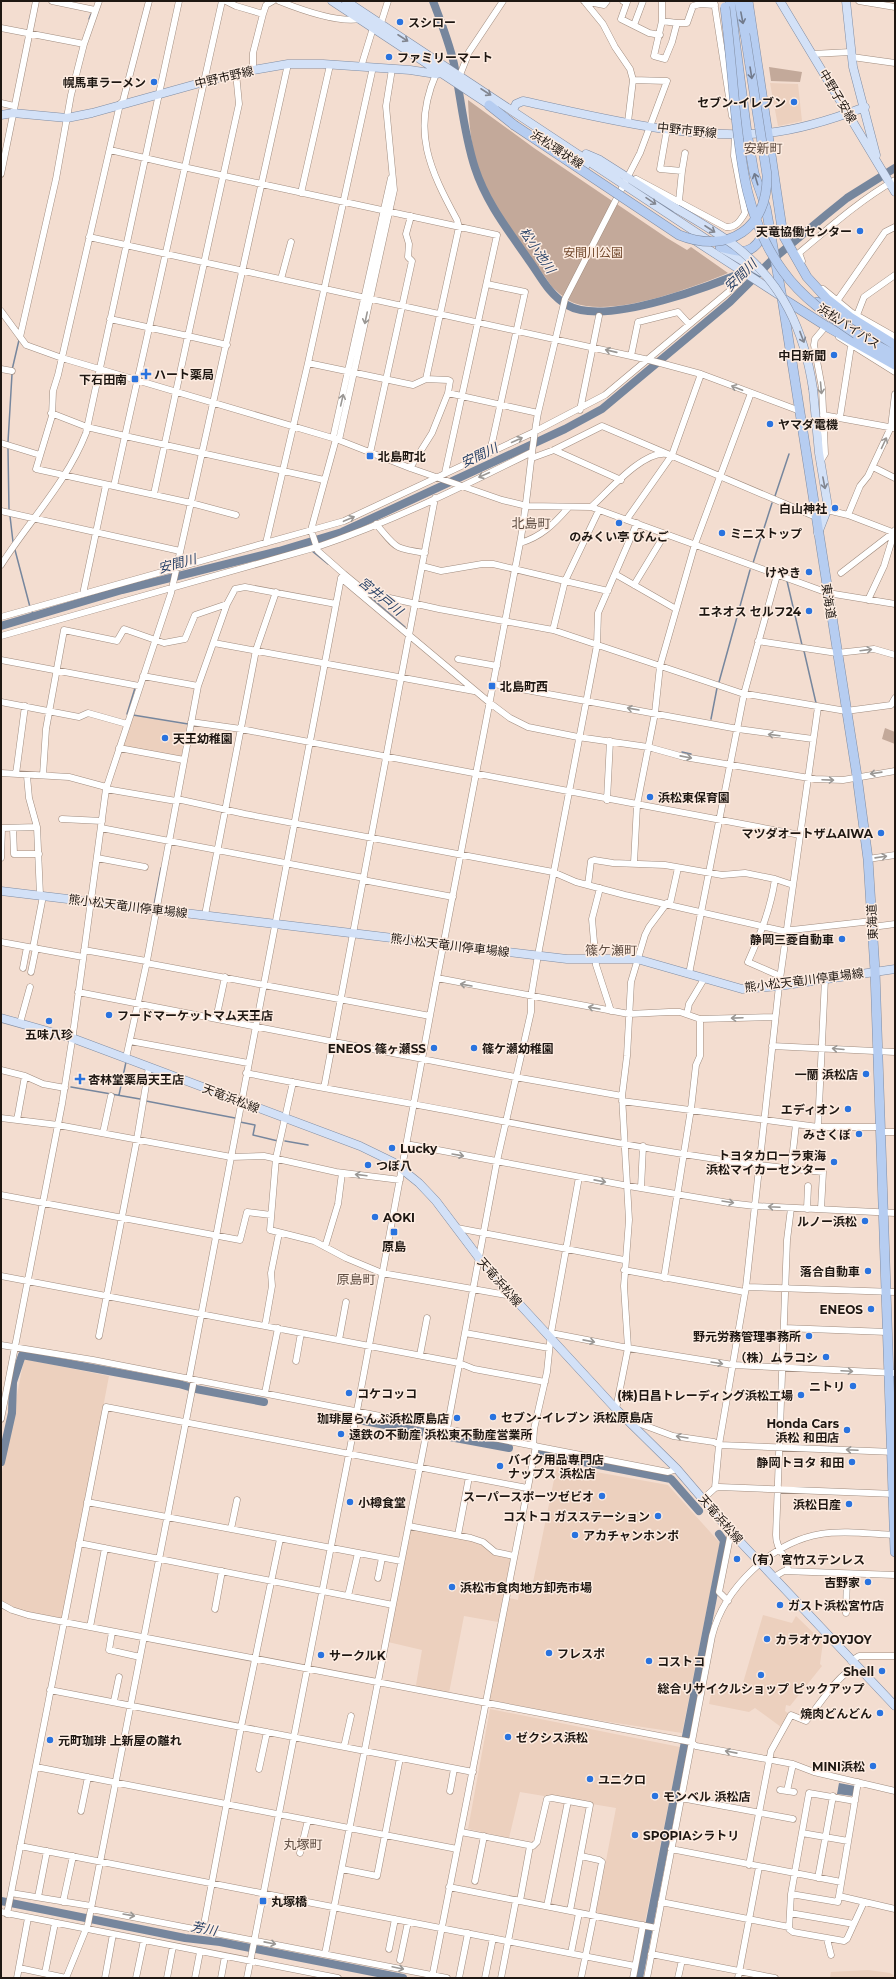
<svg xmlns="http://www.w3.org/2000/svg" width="896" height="1979" viewBox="0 0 896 1979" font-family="Montserrat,'Noto Sans JP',sans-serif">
<rect width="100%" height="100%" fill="#f3ddd0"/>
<path fill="#ecd0be" d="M770,83L798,84L802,121L778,126Z
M133,715L187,725L181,758L122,747Z
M24,1359L109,1376L63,1619L14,1609L1,1602V1477Z
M557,1465L668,1485L720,1543L682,1733L590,1719L489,1700L509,1598L518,1600L520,1586L532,1587Z
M409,1528L475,1540L511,1558L498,1622L464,1616L449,1693L418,1688L416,1685L422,1650L388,1642Z
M763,1615L792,1623L796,1616L823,1642L820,1664L822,1666L790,1706L786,1705L785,1711L789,1714L781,1727L755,1708L749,1712L709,1704L712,1688L740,1693Z
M490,1709L680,1747L645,1922L596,1913L616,1808L520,1792L509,1838L468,1829Z
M868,1970L890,1973L895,1976V1978H830L831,1972Z"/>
<path fill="#c3a99a" d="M769,67L802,72L800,82L771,81Z
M468,100L534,148L667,238L687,250L691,247L728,273C691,288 613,318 574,303C565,299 559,293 552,287C532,257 507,229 490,198C474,169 469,132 468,100Z
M885,728L895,732V744L882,739Z"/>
<path fill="#76869d" d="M839,1783L855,1786L853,1796L837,1794Z"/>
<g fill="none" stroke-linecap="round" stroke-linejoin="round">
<path stroke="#76869d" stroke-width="1.5" d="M89,19L91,14
M12,370L19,340
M8,442L12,374
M8,449L9,510
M775,496L789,454
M10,516L13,542
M303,544L308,547
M15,550L30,607
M312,551L328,564
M753,563L772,503
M787,581L802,645
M369,596L405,627
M32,611L33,616
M804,651L816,703
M719,682L750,570
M127,714L135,688
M133,715L188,724
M711,719L717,688
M682,752L691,754
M154,905L161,868
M71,1087L140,1099
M119,1095L126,1062
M146,1101L235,1118
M240,1122L255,1125L253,1135L278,1141
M285,1141L308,1145"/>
<path stroke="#76869d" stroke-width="8" d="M433,1C441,22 449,42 454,64C461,98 464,135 475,168C486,202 508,230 528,259C540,275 548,294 567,305C606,328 719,283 758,266
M1,626L122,590L279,551L342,532L565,429L602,409L730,302L772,260L826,215L847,198L895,168
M353,1419L509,1448
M537,1453L671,1479L699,1511
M1,1462L12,1413L13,1382L22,1355L179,1384L196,1389L264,1402
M1,1901L185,1938L220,1942L403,1978
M639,1978L724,1541L719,1534"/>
<g stroke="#a08c7f" stroke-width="7">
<path id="minor" d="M52,1L95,10
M149,1L123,101L120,104L58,375L53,391L52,416L36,469L191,503L236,515
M226,1L236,6L263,14L253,53V69
M279,1C299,9 338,23 360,19
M584,1L604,5L607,1
M623,1L627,2L621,19L649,33L660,35
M662,1V21L654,56L665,59L672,42L677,23H687L693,6L700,4L715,5
M714,1L732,116
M859,1L895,7
M585,2L603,24L615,47L630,69L633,80L628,122
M263,14L266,5L273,1
M662,21L677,23
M381,23L388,1
M634,25L643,1
M1,28L84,44L99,1
M812,54L851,52
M852,57L895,63
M361,67L373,28
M460,75L469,52L503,1
M1,103L14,106
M667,129L660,169L682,171L679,201
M110,150L188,168L497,235L445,473
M682,171L685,153
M1,174L36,1
M636,179L726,227C736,228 740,221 745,213L734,156L735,135
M301,193L330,65
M89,237L649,360L701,374L800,411
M802,261L799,253C830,227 860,200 895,180
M281,279L291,242
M487,284L525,292L490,452
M823,289L851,312L895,337
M837,301L885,232L895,227
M1,311L26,345L62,358L336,439L410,468L502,500L527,506L591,507L828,593L895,604
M857,315L864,297L895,275
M110,319L188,336L154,494
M20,337L56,179L71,95L84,44
M839,337L895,372
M227,345L188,336L239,104L236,73
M631,356L638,322L678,312L689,324
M308,363L373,67
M1,369L12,371
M426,379L459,227L457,220C430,170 411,131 436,74
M580,410L599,316
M51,413L87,427L125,436L222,1
M823,415L894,428
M840,417L851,346
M333,438L391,178
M336,439L311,530L318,551L344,574L341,578L490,703L510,718L528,727L578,737L648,747L684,757L815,779L843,780L895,771
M339,440L394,190L386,106L392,69
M1,443L40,455
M554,450L621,480
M370,453L412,261L408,257L409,244L406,234L411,216
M532,458L554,450L602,426L816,517
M820,462L825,454L822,388L814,345L815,339L826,326
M873,467L895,478
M410,468L432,433L448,393
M114,486L125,436L324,480
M435,498L422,566L441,571L482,564H493L565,581L599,510
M591,507C608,492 643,450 667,454
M827,510L848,515L895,533
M1,511L180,551
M848,515L860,486L868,476L891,427L895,394
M627,519L672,455L701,374
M376,524C397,548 392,548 425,553
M266,543L308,363L413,385L426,379L448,380L450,381L448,393L538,413
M520,543C541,537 554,524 568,508
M1,565C29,521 67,482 86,433L179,1
M841,573L894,532
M344,574L367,593L439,609L553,630L741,693L846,711L891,705L895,698
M615,574L676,609
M634,585L665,534
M83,594L106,485
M868,600L884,566L895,530
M1,617L344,521L534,432L605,395L739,283
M553,630L565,581L608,591
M1,636L317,547C391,522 462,487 532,452
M758,641L837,653L874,649L895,655
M214,643L474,691
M458,659L497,666
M1,660L139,686
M143,676L198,686
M494,684L738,729L813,739
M1,702L79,717L88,713L127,724
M191,722L241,729L800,835
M119,748L184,760
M1,773L69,777L106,787
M16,774L25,706
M43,775L46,729L64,630L117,641L124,629L164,643L185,639L195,615L227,604
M27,776L29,798L37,827L40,895
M106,789L176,801
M177,799L245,814L553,872L576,882L625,895L783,931L872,921
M607,800L610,741
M62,819L102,821
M13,828L14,854H39
M101,828L364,878
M1,858L2,828L37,827
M97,858L145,867
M868,859L895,855
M634,863L637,805L655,713L660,666L695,544L751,393
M363,880L453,897
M588,885L591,861L594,860L613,863L665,865L722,875L745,873L775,879
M600,888L592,919L596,965L611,1011
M670,904L678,868
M205,915L256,650L276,592
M872,927L895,924
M1,942L83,957
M33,948L43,896
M84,950L146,961
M146,963L430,1016
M23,968L27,947
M31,972L36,948
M689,974L744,694L777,575
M780,976L748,962C760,935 771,908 775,879L793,885
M437,978L629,1014L669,1012H680L700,1019L775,1017
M78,992L515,1077L622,1096
M687,1014L689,1004L704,979
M216,1019L225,977
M20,1023L30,987
M130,1041L248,1063
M772,1046L895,1052
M126,1058L146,966L198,686L227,604L235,589L245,587L336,604
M1,1070L25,1076L43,1084L65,1088
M246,1073C319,1088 393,1100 466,1114C584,1137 703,1161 823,1172L821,1209
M293,1082L276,1158L270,1230L314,1241L346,1258L382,1273L512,1296
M324,1088L422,566
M622,1101L818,1127H880
M1,1118L58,1125L231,1157L264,1156L336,1172L400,1180
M17,1120L25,1076
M818,1127L825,979
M881,1132H895
M103,1133L111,1096
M406,1144L623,1185L729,1203L755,1206L895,1213
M791,1169L796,1124
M641,1188L643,1146
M1,1195L240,1240L247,1212L271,1215
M807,1209L808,1186
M457,1228L624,1260
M325,1247L338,1204L342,1173
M624,1270L745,1292
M1,1276L459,1363L474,1369L545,1382
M664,1278L691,1109L696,1065L700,1056V1019
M746,1287L895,1292
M265,1326L272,1286L271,1273L279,1233
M784,1328L887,1332
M465,1333L549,1348
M551,1333L628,1348L733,1365L895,1373
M99,1336L137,1139L149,1067
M339,1340L346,1302
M1,1345L93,1360L668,1472L677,1469
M420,1355L427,1318
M296,1361L301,1333
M189,1379L341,578
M265,1393L278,1328
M616,1409L628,1348L624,1286L629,1220L622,1096L627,1056L631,982L645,935L649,927L667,903
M1,1419L62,1104L73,1034L106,789L171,593L288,64
M630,1422L638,1423L673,1436L714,1442L719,1445L895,1452
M447,1429L497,1161L531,1012V997L538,955L597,645L598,613L637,523
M533,1446L534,1429L547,1372L551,1333L579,1177
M715,1488L719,1487L895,1494
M703,1499L715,1488L719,1445L746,1287L779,986L818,707
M87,1502L401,1561
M409,1526L471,1538L483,1542L495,1552L514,1556
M231,1529L237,1500
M458,1535L469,1477
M79,1543L393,1605
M788,1571C788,1554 776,1552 776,1535L787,1240L791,1208
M774,1577L784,1571L895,1575
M378,1578L382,1558
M348,1596L358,1553
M728,1601L719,1592L731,1532
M1,1604L12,1610L28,1615L121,1633L691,1742L696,1746L793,1764L814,1772L895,1791
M215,1609L222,1571
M846,1613L847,1574
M90,1627L105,1548
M112,1632L109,1650L140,1657
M851,1661L859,1656H895
M50,1690L473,1772
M114,1701L119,1677
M344,1747L351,1716
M36,1767L457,1849
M259,1769L267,1732
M780,1790L794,1792
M450,1791L454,1769
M787,1791L793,1764
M681,1798L793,1819
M855,1801L809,1793L791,1894L789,1929L793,1932L844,1941L847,1939L864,1902
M81,1811L88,1777
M461,1832L533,1846L537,1842L547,1799L552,1798L590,1805L570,1911
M802,1833L848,1841
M20,1846L635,1966
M671,1849L841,1882
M300,1853L308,1820
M581,1856L599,1860L602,1862L592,1915
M749,1865L771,1751L791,1715L806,1721C821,1703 836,1676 857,1666
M342,1869L377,1876L400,1758
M818,1878L833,1796
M475,1881L484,1836
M449,1887L656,1928
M11,1893L91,1906
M791,1894L838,1902L858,1782
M839,1896L895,1909
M38,1897L47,1851
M520,1901L530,1846
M63,1902L73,1856
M661,1902L789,1927
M547,1906L568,1801
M91,1909L447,1978
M1,1912L338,1978
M790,1913L854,1924
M7,1914L106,1407L527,1488
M203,1930L241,1727L280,1539
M827,1939L831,1955
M389,1949L395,1919
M571,1953L579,1913
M325,1954L428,1425
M651,1954L775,1978
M400,1960L408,1922
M19,1968L66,1978
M45,1973L55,1923
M17,1978L28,1918
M66,1978L88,1924L194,1380
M105,1978L113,1934
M136,1978L144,1940
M167,1978L173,1946
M195,1978L200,1952
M221,1978L225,1956
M247,1978L349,1454L437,978L520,543C528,500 530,456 538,413L565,299L640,153L667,81L633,80
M432,1978L536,1446
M459,1978L468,1933
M485,1978L493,1938
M501,1978L516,1900
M581,1978L594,1915
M633,1978L643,1925
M647,1978L712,1636C724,1588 772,1542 821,1534C845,1530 871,1534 895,1535
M678,1978L682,1960
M738,1978L759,1867"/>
</g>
<g stroke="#818da3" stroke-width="9">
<path id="major" d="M332,1L494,108
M346,1L709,241
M780,1L895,192
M846,1L853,67L876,155
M513,110L516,104L523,101C603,118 685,140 767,133C798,130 836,118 865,107
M1,115L13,113L67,118L92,113L236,73L288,64H323L410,70L436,74L442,73
M545,140L585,167
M586,154L600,160L677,209
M694,240L782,297
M723,249L761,272
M813,389L819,453L827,501V510L818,533
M1,891L567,959H637L742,989L779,986L895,969
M1,1018L72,1038L360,1146L393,1162L419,1183L436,1201L479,1258L512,1296L616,1409L677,1469L731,1532L895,1706"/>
</g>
<g stroke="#818da3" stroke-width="10">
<path id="highway" d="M730,1L747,133L754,173L766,208L782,298L857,776L868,859L875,971L895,1552
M739,1L745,34
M748,1L783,235L807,277L827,299L850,317L895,345
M489,105L514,125
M720,247C743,253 754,256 765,230
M782,298L826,326L895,365
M817,302L842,317
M856,334L895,355"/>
</g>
<use href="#minor" stroke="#fff" stroke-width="6"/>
<use href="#major" stroke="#d3e1f7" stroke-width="8"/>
<use href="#highway" stroke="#b6cdf1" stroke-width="9"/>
<g stroke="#818da3" stroke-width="9" stroke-linecap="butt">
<path id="major-bridge" d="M677,209C696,220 716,232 734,245C783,283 804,330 813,389"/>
</g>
<g stroke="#818da3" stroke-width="10" stroke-linecap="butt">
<path id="highway-bridge" d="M725,7C729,40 732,73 735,107C741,165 747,222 783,271C802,298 829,316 856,334
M514,125L679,235C729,255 768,228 767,175L745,34"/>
</g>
<use href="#major-bridge" stroke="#d3e1f7" stroke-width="8"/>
<use href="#highway-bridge" stroke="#b6cdf1" stroke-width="9"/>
</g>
<defs><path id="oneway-shaft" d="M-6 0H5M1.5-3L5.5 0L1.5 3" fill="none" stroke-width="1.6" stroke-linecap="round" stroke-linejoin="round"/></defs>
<g stroke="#727b8d">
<use href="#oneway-shaft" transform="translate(742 18) rotate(79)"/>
<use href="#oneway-shaft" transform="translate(751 73) rotate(81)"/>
<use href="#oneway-shaft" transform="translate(756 179) rotate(-107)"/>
</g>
<g stroke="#828690">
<use href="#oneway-shaft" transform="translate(403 38) rotate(33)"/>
<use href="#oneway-shaft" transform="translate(486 92) rotate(33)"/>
<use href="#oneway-shaft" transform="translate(651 201) rotate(34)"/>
<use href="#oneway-shaft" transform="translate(710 229) rotate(33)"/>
<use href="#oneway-shaft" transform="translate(802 337) rotate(69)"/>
<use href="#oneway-shaft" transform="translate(824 483) rotate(79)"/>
</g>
<g stroke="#9a9794">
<use href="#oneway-shaft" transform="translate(366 318) rotate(102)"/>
<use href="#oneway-shaft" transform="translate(611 351) rotate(-167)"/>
<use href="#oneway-shaft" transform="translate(737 388) rotate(-159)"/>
<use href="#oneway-shaft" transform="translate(821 388) rotate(85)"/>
<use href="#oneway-shaft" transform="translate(342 400) rotate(-77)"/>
<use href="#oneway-shaft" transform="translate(517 440) rotate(-24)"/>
<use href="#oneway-shaft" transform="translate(884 443) rotate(-65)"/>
<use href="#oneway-shaft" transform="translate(484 475) rotate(156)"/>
<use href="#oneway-shaft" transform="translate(349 519) rotate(-23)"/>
<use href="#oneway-shaft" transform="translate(866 650) rotate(-7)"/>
<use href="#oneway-shaft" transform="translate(633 709) rotate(-170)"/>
<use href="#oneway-shaft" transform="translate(774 735) rotate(-173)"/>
<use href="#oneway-shaft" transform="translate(686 757) rotate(11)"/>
<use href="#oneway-shaft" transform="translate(876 773) rotate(172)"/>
<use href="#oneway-shaft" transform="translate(828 780) rotate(2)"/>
<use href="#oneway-shaft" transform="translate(881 857) rotate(-8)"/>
<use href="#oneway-shaft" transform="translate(466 985) rotate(-170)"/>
<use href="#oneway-shaft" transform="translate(594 1008) rotate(-170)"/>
<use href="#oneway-shaft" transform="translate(737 1018) rotate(178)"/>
<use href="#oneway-shaft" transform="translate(838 1049) rotate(-175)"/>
<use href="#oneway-shaft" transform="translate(458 1155) rotate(10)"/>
<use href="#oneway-shaft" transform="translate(361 1175) rotate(-173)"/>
<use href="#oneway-shaft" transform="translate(600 1181) rotate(11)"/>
<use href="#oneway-shaft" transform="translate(728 1202) rotate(9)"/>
<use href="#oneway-shaft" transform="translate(774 1207) rotate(-177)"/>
<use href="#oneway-shaft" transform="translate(589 1341) rotate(11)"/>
<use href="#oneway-shaft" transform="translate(717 1363) rotate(9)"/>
<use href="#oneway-shaft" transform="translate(847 1371) rotate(3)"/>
<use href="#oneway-shaft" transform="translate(682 1437) rotate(-171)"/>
<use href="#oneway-shaft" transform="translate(852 1450) rotate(-177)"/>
<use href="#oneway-shaft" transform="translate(731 1752) rotate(-169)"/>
<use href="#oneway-shaft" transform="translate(129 1915) rotate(10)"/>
<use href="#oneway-shaft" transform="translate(270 1943) rotate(11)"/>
<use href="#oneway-shaft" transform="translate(398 1968) rotate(12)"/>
</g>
<g fill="#2973df" stroke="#fdece1" stroke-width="1.5">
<circle cx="400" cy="22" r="4"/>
<circle cx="389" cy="57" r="4"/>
<circle cx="154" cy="82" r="4"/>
<circle cx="794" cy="102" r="4"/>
<circle cx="860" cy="231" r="4"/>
<circle cx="834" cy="355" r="4"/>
<path d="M144 368h4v4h4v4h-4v4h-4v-4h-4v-4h4z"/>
<rect x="131" y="375" width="8" height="8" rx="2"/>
<circle cx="770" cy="424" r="4"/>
<rect x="366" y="452" width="8" height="8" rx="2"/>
<circle cx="835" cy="508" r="4"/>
<circle cx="619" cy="523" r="4"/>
<circle cx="722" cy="533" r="4"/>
<circle cx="809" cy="572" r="4"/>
<circle cx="809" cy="611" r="4"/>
<rect x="488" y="682" width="8" height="8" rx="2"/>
<circle cx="165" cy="738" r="4"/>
<circle cx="650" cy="797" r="4"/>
<circle cx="881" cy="833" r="4"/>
<circle cx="842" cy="939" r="4"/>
<circle cx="109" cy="1015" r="4"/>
<circle cx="49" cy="1021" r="4"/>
<circle cx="434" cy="1048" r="4"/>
<circle cx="474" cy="1048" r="4"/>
<circle cx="866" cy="1074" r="4"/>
<path d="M78 1073h4v4h4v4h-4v4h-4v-4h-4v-4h4z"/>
<circle cx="848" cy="1109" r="4"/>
<circle cx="859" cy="1134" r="4"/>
<circle cx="392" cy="1148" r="4"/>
<circle cx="834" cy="1162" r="4"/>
<circle cx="368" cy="1165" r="4"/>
<circle cx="375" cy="1217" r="4"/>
<circle cx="865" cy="1221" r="4"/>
<rect x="390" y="1228" width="8" height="8" rx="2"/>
<circle cx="868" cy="1271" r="4"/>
<circle cx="871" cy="1309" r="4"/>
<circle cx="809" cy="1336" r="4"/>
<circle cx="826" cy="1357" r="4"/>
<circle cx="853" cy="1386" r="4"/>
<circle cx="349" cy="1393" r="4"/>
<circle cx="801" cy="1395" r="4"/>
<circle cx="493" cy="1417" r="4"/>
<circle cx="457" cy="1418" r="4"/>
<circle cx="847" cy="1430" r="4"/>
<circle cx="341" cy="1434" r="4"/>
<circle cx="852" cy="1462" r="4"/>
<circle cx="500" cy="1466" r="4"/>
<circle cx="602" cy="1496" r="4"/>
<circle cx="350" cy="1502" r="4"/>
<circle cx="849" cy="1504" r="4"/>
<circle cx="658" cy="1516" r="4"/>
<circle cx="575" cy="1535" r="4"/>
<circle cx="737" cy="1559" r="4"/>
<circle cx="868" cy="1582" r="4"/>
<circle cx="452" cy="1587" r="4"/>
<circle cx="780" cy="1605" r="4"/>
<circle cx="767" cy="1639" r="4"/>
<circle cx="549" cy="1653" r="4"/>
<circle cx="321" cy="1655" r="4"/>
<circle cx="649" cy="1661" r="4"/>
<circle cx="882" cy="1671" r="4"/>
<circle cx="761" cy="1675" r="4"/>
<circle cx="880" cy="1713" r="4"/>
<circle cx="508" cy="1737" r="4"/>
<circle cx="50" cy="1740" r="4"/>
<circle cx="873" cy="1766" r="4"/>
<circle cx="590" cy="1779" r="4"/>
<circle cx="655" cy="1796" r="4"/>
<circle cx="635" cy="1835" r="4"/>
<rect x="259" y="1897" width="8" height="8" rx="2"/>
</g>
<g text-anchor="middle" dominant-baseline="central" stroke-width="3" stroke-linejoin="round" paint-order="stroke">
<g font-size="12" font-weight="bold" fill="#1e1712" stroke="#fdece1" text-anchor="start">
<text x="408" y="22">スシロー</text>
<text x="397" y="57">ファミリーマート</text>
<text x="146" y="82" text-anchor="end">幌馬車ラーメン</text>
<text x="786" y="102" text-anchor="end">セブン-イレブン</text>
<text x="852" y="231" text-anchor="end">天竜協働センター</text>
<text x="826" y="355" text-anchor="end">中日新聞</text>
<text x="154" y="374">ハート薬局</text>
<text x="127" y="379" text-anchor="end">下石田南</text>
<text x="778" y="424">ヤマダ電機</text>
<text x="378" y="456">北島町北</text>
<text x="827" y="508" text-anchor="end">白山神社</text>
<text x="730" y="533">ミニストップ</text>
<text x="619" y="536" text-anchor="middle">のみくい亭 びんご</text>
<text x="801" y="572" text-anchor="end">けやき</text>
<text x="801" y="611" text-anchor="end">エネオス セルフ24</text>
<text x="500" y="686">北島町西</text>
<text x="173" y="738">天王幼稚園</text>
<text x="658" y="797">浜松東保育園</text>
<text x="873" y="833" text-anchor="end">マツダオートザムAIWA</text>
<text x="834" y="939" text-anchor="end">静岡三菱自動車</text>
<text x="117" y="1015">フードマーケットマム天王店</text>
<text x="49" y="1034" text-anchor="middle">五味八珍</text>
<text x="426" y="1048" text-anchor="end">ENEOS 篠ヶ瀬SS</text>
<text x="482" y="1048">篠ケ瀬幼稚園</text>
<text x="858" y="1074" text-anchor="end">一蘭 浜松店</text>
<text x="88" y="1079">杏林堂薬局天王店</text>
<text x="840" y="1109" text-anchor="end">エディオン</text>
<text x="851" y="1134" text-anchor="end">みさくぼ</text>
<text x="400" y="1148">Lucky</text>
<text x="826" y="1155" text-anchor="end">トヨタカローラ東海<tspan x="826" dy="14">浜松マイカーセンター</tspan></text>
<text x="376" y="1165">つぼ八</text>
<text x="383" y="1217">AOKI</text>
<text x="857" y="1221" text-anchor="end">ルノー浜松</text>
<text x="394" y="1246" text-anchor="middle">原島</text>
<text x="860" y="1271" text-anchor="end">落合自動車</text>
<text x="863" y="1309" text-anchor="end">ENEOS</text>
<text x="801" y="1336" text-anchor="end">野元労務管理事務所</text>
<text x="818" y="1357" text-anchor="end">（株）ムラコシ</text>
<text x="845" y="1386" text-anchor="end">ニトリ</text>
<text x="357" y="1393">コケコッコ</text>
<text x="793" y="1395" text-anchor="end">(株)日昌トレーディング浜松工場</text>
<text x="501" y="1417">セブン‐イレブン 浜松原島店</text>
<text x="449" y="1418" text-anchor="end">珈琲屋らんぷ浜松原島店</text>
<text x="839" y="1423" text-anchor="end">Honda Cars<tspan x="839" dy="14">浜松 和田店</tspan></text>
<text x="349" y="1434">遠鉄の不動産 浜松東不動産営業所</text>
<text x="508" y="1459">バイク用品専門店<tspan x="508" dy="14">ナップス 浜松店</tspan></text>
<text x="844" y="1462" text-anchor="end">静岡トヨタ 和田</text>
<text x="594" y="1496" text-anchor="end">スーパースポーツゼビオ</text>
<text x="358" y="1502">小樽食堂</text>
<text x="841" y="1504" text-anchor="end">浜松日産</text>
<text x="650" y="1516" text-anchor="end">コストコ ガスステーション</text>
<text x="583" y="1535">アカチャンホンポ</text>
<text x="745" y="1559">（有）宮竹ステンレス</text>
<text x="860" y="1582" text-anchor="end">吉野家</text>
<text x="460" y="1587">浜松市食肉地方卸売市場</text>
<text x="788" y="1605">ガスト浜松宮竹店</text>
<text x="775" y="1639">カラオケJOYJOY</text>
<text x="557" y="1653">フレスポ</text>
<text x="329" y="1655">サークルK</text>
<text x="657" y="1661">コストコ</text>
<text x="874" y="1671" text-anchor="end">Shell</text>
<text x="761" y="1688" text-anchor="middle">総合リサイクルショップ ピックアップ</text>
<text x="872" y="1713" text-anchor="end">焼肉どんどん</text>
<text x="516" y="1737">ゼクシス浜松</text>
<text x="58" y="1740">元町珈琲 上新屋の離れ</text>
<text x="865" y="1766" text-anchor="end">MINI浜松</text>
<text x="598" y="1779">ユニクロ</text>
<text x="663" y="1796">モンベル 浜松店</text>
<text x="643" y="1835">SPOPIAシラトリ</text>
<text x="271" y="1901">丸塚橋</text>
</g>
<g font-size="12" fill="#1e1712" stroke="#fdece1">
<text transform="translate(224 77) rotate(-13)">中野市野線</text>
<text transform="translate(838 96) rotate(59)">中野子安線</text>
<text transform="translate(687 130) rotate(6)">中野市野線</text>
<text transform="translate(557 149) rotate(33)">浜松環状線</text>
<text transform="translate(849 326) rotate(33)">浜松バイパス</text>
<text transform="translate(829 601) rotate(81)">東海道</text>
<text transform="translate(128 906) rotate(7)">熊小松天竜川停車場線</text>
<text transform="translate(872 922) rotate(-93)">東海道</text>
<text transform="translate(450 945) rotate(7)">熊小松天竜川停車場線</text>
<text transform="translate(804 980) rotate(-7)">熊小松天竜川停車場線</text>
<text transform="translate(231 1098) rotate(21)">天竜浜松線</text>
<text transform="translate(500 1282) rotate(49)">天竜浜松線</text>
<text transform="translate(721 1519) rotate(49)">天竜浜松線</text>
</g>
<g font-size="12" fill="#71482c" stroke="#fdece1">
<text x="593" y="252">安間川公園</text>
</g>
<g font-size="13" fill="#5f4d42" stroke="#fdece1">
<text x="763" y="148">安新町</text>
<text x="531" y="523">北島町</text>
<text x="611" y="950">篠ケ瀬町</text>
<text x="356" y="1279">原島町</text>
<text x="303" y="1844">丸塚町</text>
</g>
<g font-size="13" font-style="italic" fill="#2b4469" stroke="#fdece1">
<text transform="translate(538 250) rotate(56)">松小池川</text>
<text transform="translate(740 275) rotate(-45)">安間川</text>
<text transform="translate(479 455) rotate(-25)">安間川</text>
<text transform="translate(177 563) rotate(-15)">安間川</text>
<text transform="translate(381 596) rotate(39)">宮井戸川</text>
<text transform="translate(204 1928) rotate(11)">芳川</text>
</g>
</g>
<rect width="896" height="1979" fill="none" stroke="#1e1712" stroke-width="4"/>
</svg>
